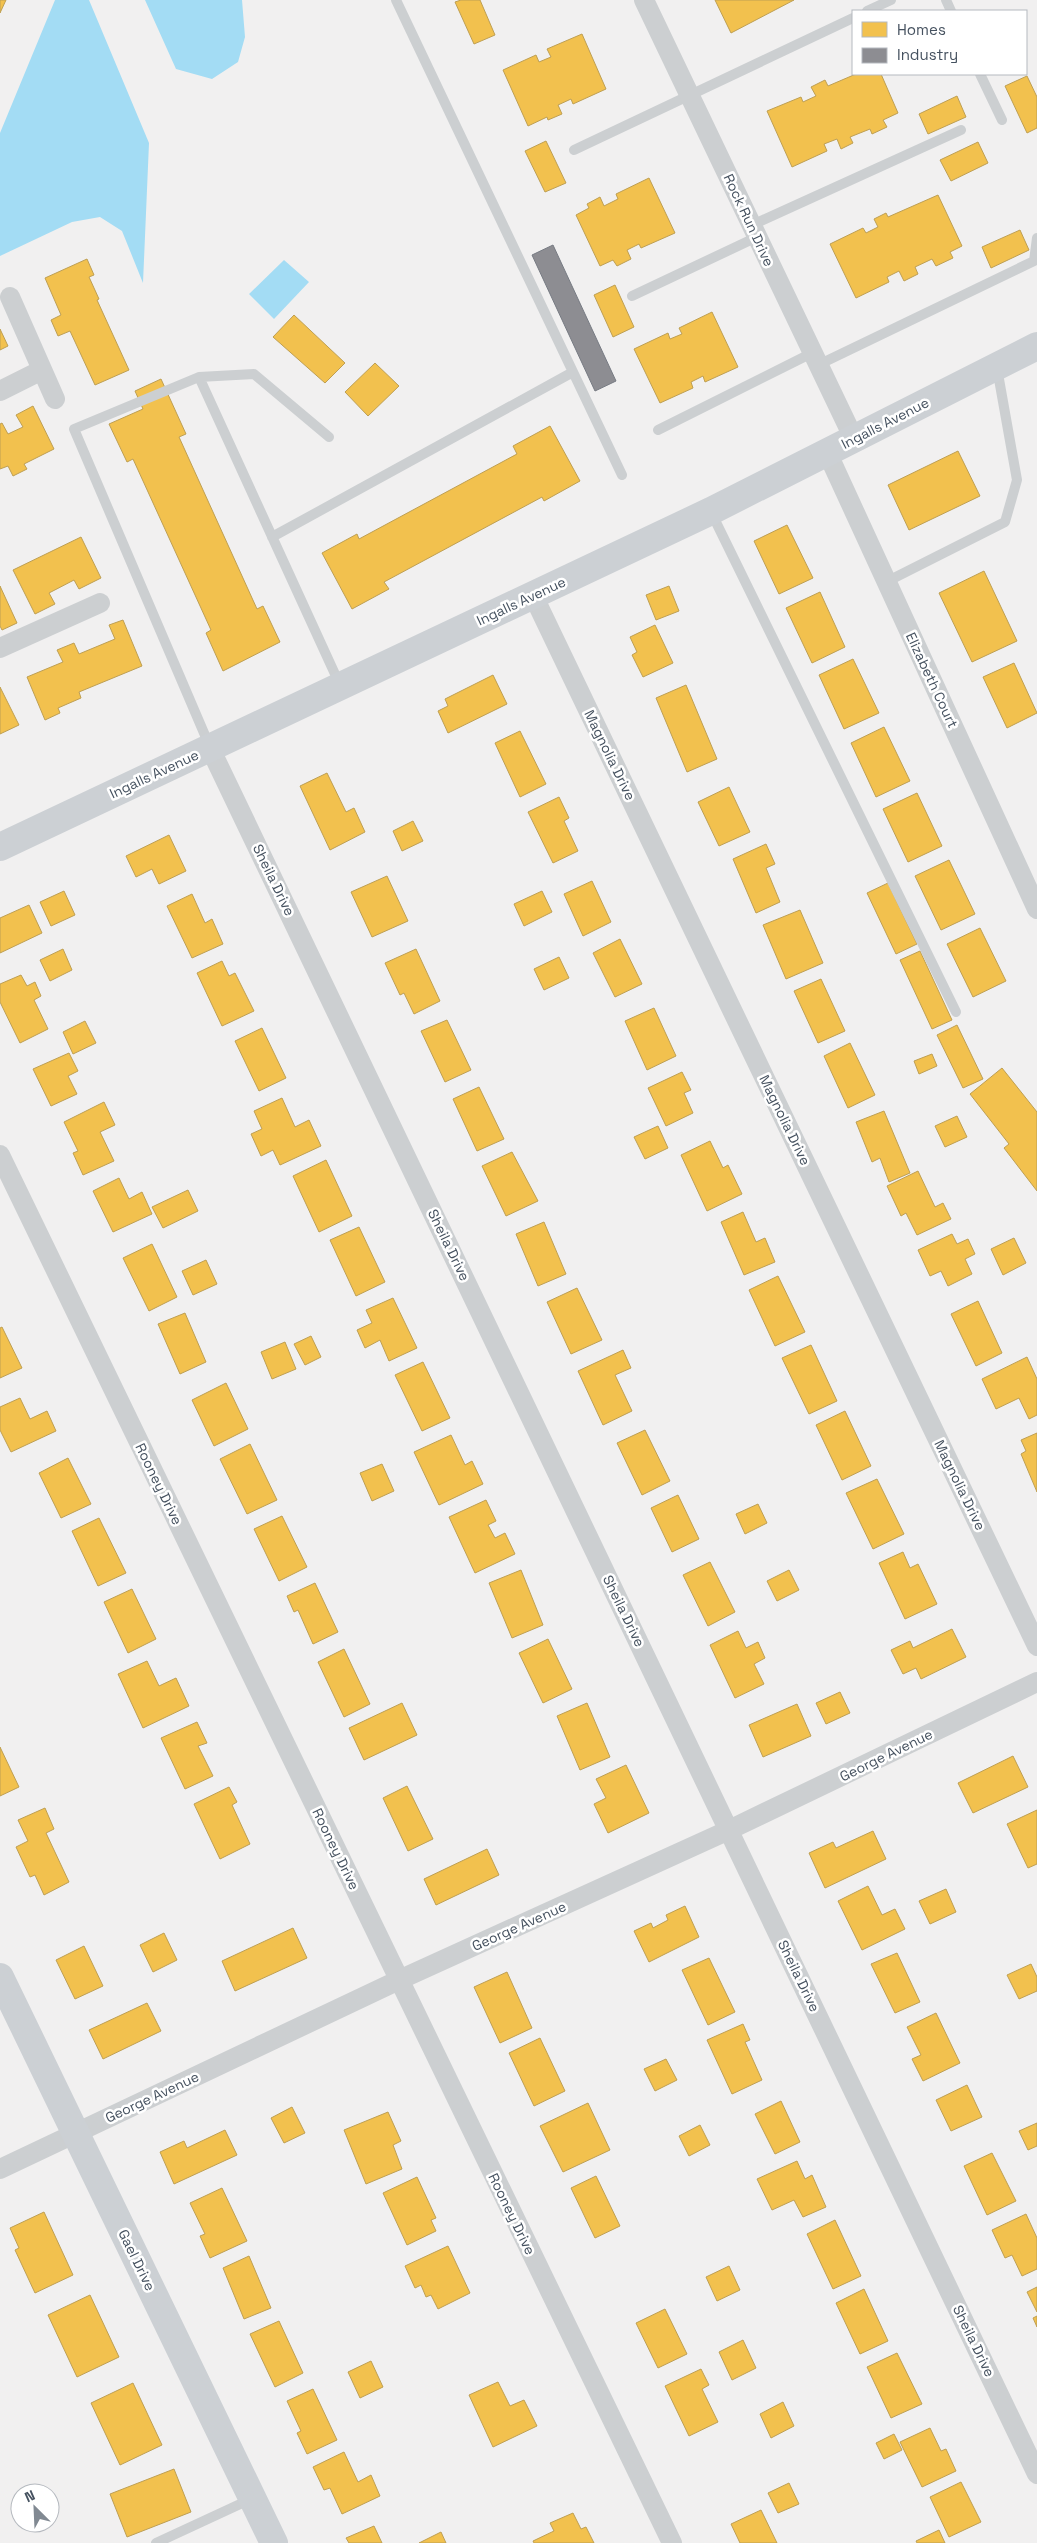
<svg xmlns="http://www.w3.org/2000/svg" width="1037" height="2543" viewBox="0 0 1037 2543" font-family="'Space Grotesk',sans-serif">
<rect width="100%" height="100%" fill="#f1f0f0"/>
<path fill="#a3dcf4" d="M55,0H89L149,143L143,283L122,231L100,217L72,222L0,256V133Z
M145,0H242L245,37L238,62L212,79L176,69Z
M284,260L309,282L274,319L249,294Z"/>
<path fill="#f2c14e" stroke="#be9f53" d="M0,0H6L0,13Z
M461,0H480L495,35L474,44L455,2Z
M715,0H794L731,33Z
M582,34L606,89L573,104L571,99L558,105L562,114L548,120L547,117L528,126L503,70L536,55L539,62L551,57L547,49Z
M856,74H881L898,113L883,120L887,127L872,134L870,129L850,137L853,143L841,149L837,139L824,144L827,151L792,167L767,111L801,97L803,102L816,96L811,87L825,80L828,86Z
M1027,76L1037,97V128L1027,133L1005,86Z
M957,96L966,117L928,134L919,114Z
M546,141L566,183L545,192L525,151Z
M978,142L988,163L951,181L940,160Z
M649,178L675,233L641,248L639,244L627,250L631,259L617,266L613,260L600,266L576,215L589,208L587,204L600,197L604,206L618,199L616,194Z
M938,195L962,246L950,252L953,258L936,266L932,259L915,267L918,274L904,281L899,271L887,277L889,282L856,298L830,244L863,228L866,233L878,227L874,219L886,213L888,217Z
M1020,230L1029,250L991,268L982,247Z
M87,259L94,275L89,277L99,299L97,300L129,370L95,385L70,331L58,336L51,320L61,315L45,278Z
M615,285L634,327L613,337L594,295Z
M712,312L738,367L705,382L703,376L691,382L693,388L660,403L634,349L668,333L670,339L682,334L679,328Z
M294,315L345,363L325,383L273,337Z
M0,329L8,346L0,350Z
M375,363L399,386L368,416L345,392Z
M161,379L186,434L179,437L257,609L263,606L280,642L223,671L206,633L211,630L133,459L127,462L109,424L143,409L135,391Z
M33,406L54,449L24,464L27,469L13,476L8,466L0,469V424L2,423L8,434L23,427L16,415Z
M550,426L580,481L544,501L542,497L384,582L389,589L352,609L322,553L357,534L359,539L517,454L513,446Z
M958,451L980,496L909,530L888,485Z
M787,525L813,578L779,594L754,541Z
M81,537L101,578L79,589L74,580L49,593L55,604L35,614L13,570Z
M984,571L1017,641L972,662L939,593Z
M0,586L17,623L2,630L0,626Z
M669,586L679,611L656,620L646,595Z
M820,592L845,647L812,663L786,608Z
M123,620L142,666L79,692L81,698L58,708L60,713L45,720L27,677L63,662L57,650L74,643L79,654L115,639L109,625Z
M655,625L673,663L643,677L632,655L637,652L630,637Z
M853,659L879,713L844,729L819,675Z
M1014,663L1037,713L1007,728L983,677Z
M493,675L507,704L448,733L438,711L448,706L445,699Z
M686,685L717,759L687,772L656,698Z
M0,687L19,725L0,734Z
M884,727L910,781L876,797L851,743Z
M520,731L546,784L520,797L495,743Z
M327,773L346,812L354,808L365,832L330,850L300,786Z
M729,787L750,832L719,846L698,802Z
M917,793L942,846L908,862L883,809Z
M559,797L569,818L564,821L578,851L553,863L528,812Z
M413,821L423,841L402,851L393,831Z
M169,835L186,871L159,884L152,869L136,877L126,856Z
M766,844L775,864L766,868L780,902L756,913L733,859Z
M949,860L975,914L941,930L915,876Z
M387,876L408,921L372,937L351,892Z
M592,881L611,922L583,936L564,894Z
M888,883L917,944L896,954L867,893Z
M64,891L75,915L51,926L40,902Z
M542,891L552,912L524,926L514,904Z
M192,894L205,923L212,919L223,944L192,958L167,906Z
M29,905L42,933L0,953V918Z
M800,910L823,963L786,979L763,925Z
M980,928L1006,981L973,997L947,944Z
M620,939L642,984L615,997L593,953Z
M63,949L72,970L50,981L40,960Z
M416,949L440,1001L414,1014L404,993L400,995L385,963Z
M920,951L952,1020L932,1029L900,960Z
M559,957L569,978L544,990L534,969Z
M222,961L229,976L235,973L254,1011L222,1026L197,973Z
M21,975L27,986L35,982L41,996L34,1000L48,1029L20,1043L0,1002V984Z
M821,979L845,1031L818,1043L794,991Z
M654,1008L676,1056L647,1070L625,1021Z
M447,1020L471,1070L445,1082L421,1031Z
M85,1021L96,1043L73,1054L63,1032Z
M957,1025L983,1079L963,1088L937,1035Z
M262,1028L286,1078L259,1091L235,1041Z
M850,1043L875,1095L848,1108L824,1056Z
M69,1053L78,1071L68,1076L77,1094L51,1106L33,1069Z
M932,1054L937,1066L919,1074L914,1061Z
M1002,1068L1037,1112V1191L1004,1148L1009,1144L970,1094Z
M682,1072L691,1090L684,1093L693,1113L666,1126L648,1088Z
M479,1087L504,1139L477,1151L453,1099Z
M282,1098L295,1127L309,1120L321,1146L280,1165L273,1150L261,1156L251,1134L262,1129L254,1111Z
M104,1102L115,1125L100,1132L114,1161L83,1175L73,1153L78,1151L64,1122Z
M884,1111L910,1173L889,1182L880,1158L872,1162L856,1122Z
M957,1116L967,1137L945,1147L935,1126Z
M658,1126L668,1148L645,1159L634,1137Z
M710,1141L723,1168L728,1165L742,1194L707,1211L681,1155Z
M512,1152L538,1201L506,1216L482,1166Z
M326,1160L352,1216L319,1232L293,1176Z
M918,1171L935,1207L943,1203L951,1219L917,1235L906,1213L901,1216L887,1186Z
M119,1178L129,1199L142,1192L152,1214L113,1232L93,1191Z
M188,1190L198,1211L163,1228L152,1207Z
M743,1212L756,1242L765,1238L775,1262L744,1275L721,1222Z
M544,1222L566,1274L538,1286L516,1234Z
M359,1227L385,1282L356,1296L330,1240Z
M952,1234L957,1244L968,1239L975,1254L965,1259L972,1274L948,1286L941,1271L930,1276L918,1250Z
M1014,1238L1026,1263L1003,1275L991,1249Z
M152,1244L177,1297L149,1311L123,1258Z
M206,1260L217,1284L193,1295L182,1271Z
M778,1276L805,1332L775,1346L749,1290Z
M577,1288L602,1340L571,1354L547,1302Z
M393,1298L417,1348L389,1361L380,1340L365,1348L357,1330L372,1323L366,1310Z
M978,1301L1002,1353L976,1366L951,1314Z
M185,1313L206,1362L180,1374L158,1324Z
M2,1327L22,1368L0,1378V1328Z
M311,1336L321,1357L305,1365L294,1344Z
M285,1342L296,1369L272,1379L261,1352Z
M811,1345L837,1401L809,1414L782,1358Z
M623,1350L631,1368L615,1375L632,1411L603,1425L578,1371Z
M1027,1357L1037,1379V1415L1029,1419L1019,1398L996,1409L982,1379Z
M423,1362L450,1418L422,1431L395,1375Z
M226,1383L248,1429L214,1446L192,1400Z
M20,1398L30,1419L47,1411L56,1431L11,1452L0,1430V1407Z
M845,1411L871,1466L842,1480L816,1425Z
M645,1430L670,1481L642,1495L617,1443Z
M1037,1433V1492L1021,1454L1026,1451L1021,1440Z
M451,1435L465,1465L472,1461L483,1484L439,1505L414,1452Z
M250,1444L277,1500L247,1514L220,1459Z
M68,1458L91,1504L61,1518L39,1473Z
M382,1464L394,1491L372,1501L360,1473Z
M877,1479L904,1534L873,1549L846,1493Z
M678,1495L699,1539L672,1552L651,1508Z
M486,1500L496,1521L488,1525L495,1538L505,1533L515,1554L475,1573L449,1517Z
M758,1504L767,1523L745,1534L736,1514Z
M282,1516L307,1567L279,1581L254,1529Z
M99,1518L126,1573L98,1586L72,1531Z
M903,1552L910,1568L918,1564L937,1604L905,1619L879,1563Z
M710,1562L735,1612L708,1626L683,1575Z
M521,1570L543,1625L512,1638L489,1583Z
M789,1570L799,1590L777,1601L767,1581Z
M315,1583L338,1632L313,1644L298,1610L294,1612L287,1596Z
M132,1589L156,1639L128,1653L104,1602Z
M952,1629L966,1657L921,1679L916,1668L903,1674L891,1650L910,1641L913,1648Z
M738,1631L746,1648L758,1642L765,1658L754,1664L764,1684L735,1698L710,1645Z
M548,1639L572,1689L543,1703L519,1653Z
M344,1649L370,1704L344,1717L318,1662Z
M147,1661L159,1686L176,1678L189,1706L143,1728L118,1674Z
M840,1692L850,1713L826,1724L816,1703Z
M402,1703L417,1735L364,1760L349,1728Z
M587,1703L610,1757L580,1770L557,1716Z
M797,1704L811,1736L763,1757L749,1725Z
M197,1722L207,1743L198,1746L213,1776L185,1789L161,1738Z
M0,1747L19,1787L0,1796Z
M1013,1756L1028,1787L973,1813L958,1783Z
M626,1765L649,1813L608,1833L594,1804L606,1798L596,1779Z
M407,1786L433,1839L408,1851L383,1798Z
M229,1787L237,1802L232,1805L250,1844L220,1859L194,1804Z
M45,1808L54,1829L46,1833L69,1882L44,1895L35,1875L30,1877L16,1847L28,1841L18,1820Z
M1037,1810V1864L1028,1868L1007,1824Z
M873,1831L886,1859L825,1888L809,1853L833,1842L836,1848Z
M487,1849L499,1875L436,1905L424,1879Z
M868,1886L882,1915L895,1909L905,1929L862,1950L838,1901Z
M946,1889L956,1912L930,1924L919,1901Z
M685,1906L699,1937L649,1962L634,1931L651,1923L653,1928L668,1920L666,1915Z
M293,1928L307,1958L235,1991L222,1961Z
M164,1933L177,1960L153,1972L140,1945Z
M84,1946L103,1986L75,1999L56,1960Z
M897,1953L920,2002L895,2013L871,1964Z
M709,1958L735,2012L708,2025L682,1970Z
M1031,1964L1037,1977V1991L1019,1999L1007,1975Z
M507,1972L532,2028L500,2043L474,1987Z
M147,2003L161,2031L103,2059L89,2030Z
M936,2013L960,2063L923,2081L912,2059L921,2055L907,2027Z
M743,2024L750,2040L745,2042L762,2080L732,2094L707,2040Z
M540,2038L565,2091L534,2106L509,2053Z
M666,2059L677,2080L655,2091L644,2069Z
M967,2085L982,2117L951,2131L936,2100Z
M781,2101L800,2142L775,2154L755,2114Z
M588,2103L610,2150L563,2172L540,2126Z
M292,2107L305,2133L284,2143L271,2118Z
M388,2112L401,2141L393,2145L402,2169L366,2184L344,2130Z
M1037,2123V2146L1028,2150L1019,2131Z
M700,2125L710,2145L689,2156L679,2136Z
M225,2130L237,2155L174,2184L160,2152L184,2141L187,2148Z
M992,2153L1016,2201L987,2215L964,2166Z
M797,2161L805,2179L812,2175L826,2207L803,2217L794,2200L772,2210L757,2179Z
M596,2176L620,2226L595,2238L571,2188Z
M417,2177L436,2218L431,2220L436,2231L407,2245L383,2193Z
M222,2188L247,2241L210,2258L200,2236L205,2234L190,2203Z
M44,2212L73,2275L35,2293L15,2250L19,2248L10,2228Z
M1026,2214L1037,2238V2269L1022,2276L1012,2255L1005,2258L992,2230Z
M835,2220L861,2276L833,2289L807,2234Z
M448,2246L470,2293L438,2309L431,2295L426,2297L421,2285L415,2288L405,2266Z
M249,2256L271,2308L244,2319L223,2268Z
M729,2266L740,2290L717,2301L706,2277Z
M1037,2287V2312L1027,2292Z
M864,2289L888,2341L860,2354L836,2303Z
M90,2295L119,2357L77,2377L48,2315Z
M665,2309L687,2354L658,2368L636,2323Z
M1037,2316V2327L1033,2318Z
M279,2321L303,2373L275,2387L250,2334Z
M743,2340L756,2368L732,2380L719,2352Z
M897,2353L922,2404L891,2418L867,2367Z
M371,2361L383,2387L360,2398L348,2372Z
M701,2369L709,2385L702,2389L718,2422L689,2436L665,2386Z
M498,2382L510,2406L524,2400L537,2426L493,2447L469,2395Z
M133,2383L162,2445L120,2465L91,2403Z
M313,2389L337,2440L307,2454L297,2433L301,2431L287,2401Z
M783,2402L794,2426L771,2438L760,2414Z
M930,2428L941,2451L946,2449L956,2471L922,2487L900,2442Z
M894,2434L902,2450L884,2459L876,2443Z
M344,2452L358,2482L371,2475L380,2496L342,2514L330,2488L324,2490L313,2467Z
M174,2469L191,2512L127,2537L110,2494Z
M961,2482L981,2522L949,2537L930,2497Z
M789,2483L799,2504L778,2513L768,2493Z
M761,2510L777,2543H740L731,2524Z
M573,2513L581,2529L586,2527L594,2543H534L533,2541L554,2531L550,2523Z
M374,2526L382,2543H349L346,2538Z
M939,2530L945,2543H917L916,2541Z
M441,2532L446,2543H419Z"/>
<path fill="#8d8d92" stroke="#777b83" d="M553,245L616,381L595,391L532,255Z"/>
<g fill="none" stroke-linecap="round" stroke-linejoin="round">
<path stroke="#cccfd1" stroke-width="10" d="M396,0L622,475
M946,0L951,11
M867,11L891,0
M980,74L1002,120
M574,150L853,18
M752,225L961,130
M632,296L757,237
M818,365L1034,261L1037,238
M199,377L254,374L329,437
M658,430L812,353
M711,512L956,1012
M272,537L573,372
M886,582L1005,522L1017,480L997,368
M210,747L74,429L199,377L340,685
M156,2543L251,2499"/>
<path stroke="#cccfd1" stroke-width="20" d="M644,0L854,439
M10,297L55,399
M0,391L42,370
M827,452L1037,909
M533,595L1037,1646
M0,648L100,603
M210,748L1037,2474
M0,1155L672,2543
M0,2169L399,1980L729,1830L1037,1682"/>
<path stroke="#ccd0d4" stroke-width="28" d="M0,847L711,511L1037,346
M0,1977L274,2543"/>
</g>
<g text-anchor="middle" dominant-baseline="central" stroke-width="5" stroke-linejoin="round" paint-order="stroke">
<g font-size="14" fill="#45515f" stroke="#fff">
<text transform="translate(749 220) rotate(65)">Rock Run Drive</text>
<text transform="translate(885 423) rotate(-27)">Ingalls Avenue</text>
<text transform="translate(521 601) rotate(-25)">Ingalls Avenue</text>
<text transform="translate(932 680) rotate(65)">Elizabeth Court</text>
<text transform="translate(610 755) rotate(64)">Magnolia Drive</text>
<text transform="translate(154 774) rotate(-25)">Ingalls Avenue</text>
<text transform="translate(274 880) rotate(64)">Sheila Drive</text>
<text transform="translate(785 1120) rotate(64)">Magnolia Drive</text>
<text transform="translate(449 1245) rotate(64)">Sheila Drive</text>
<text transform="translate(159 1484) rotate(64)">Rooney Drive</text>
<text transform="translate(960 1485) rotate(64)">Magnolia Drive</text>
<text transform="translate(624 1611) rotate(64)">Sheila Drive</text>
<text transform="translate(886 1755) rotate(-26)">George Avenue</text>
<text transform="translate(336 1849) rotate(64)">Rooney Drive</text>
<text transform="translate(519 1926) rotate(-24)">George Avenue</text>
<text transform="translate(799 1976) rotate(64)">Sheila Drive</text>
<text transform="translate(152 2097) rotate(-25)">George Avenue</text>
<text transform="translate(512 2214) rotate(64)">Rooney Drive</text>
<text transform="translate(137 2260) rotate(64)">Gael Drive</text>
<text transform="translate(974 2341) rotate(64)">Sheila Drive</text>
</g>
</g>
<rect x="852" y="10" width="175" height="65" fill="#ffffff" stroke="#b5b9bf"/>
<rect x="862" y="22" width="25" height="15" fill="#f2c14e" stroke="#b5b9bf"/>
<text x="897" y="35" font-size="15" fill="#45515f">Homes</text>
<rect x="862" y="48" width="25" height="15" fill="#8d8d92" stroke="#b5b9bf"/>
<text x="897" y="60" font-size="15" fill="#45515f">Industry</text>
<g transform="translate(35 2508) rotate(336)"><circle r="24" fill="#ffffff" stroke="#b5b9bf"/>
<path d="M0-4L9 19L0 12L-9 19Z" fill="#818992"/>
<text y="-8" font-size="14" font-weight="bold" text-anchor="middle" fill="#45515f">N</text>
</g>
</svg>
